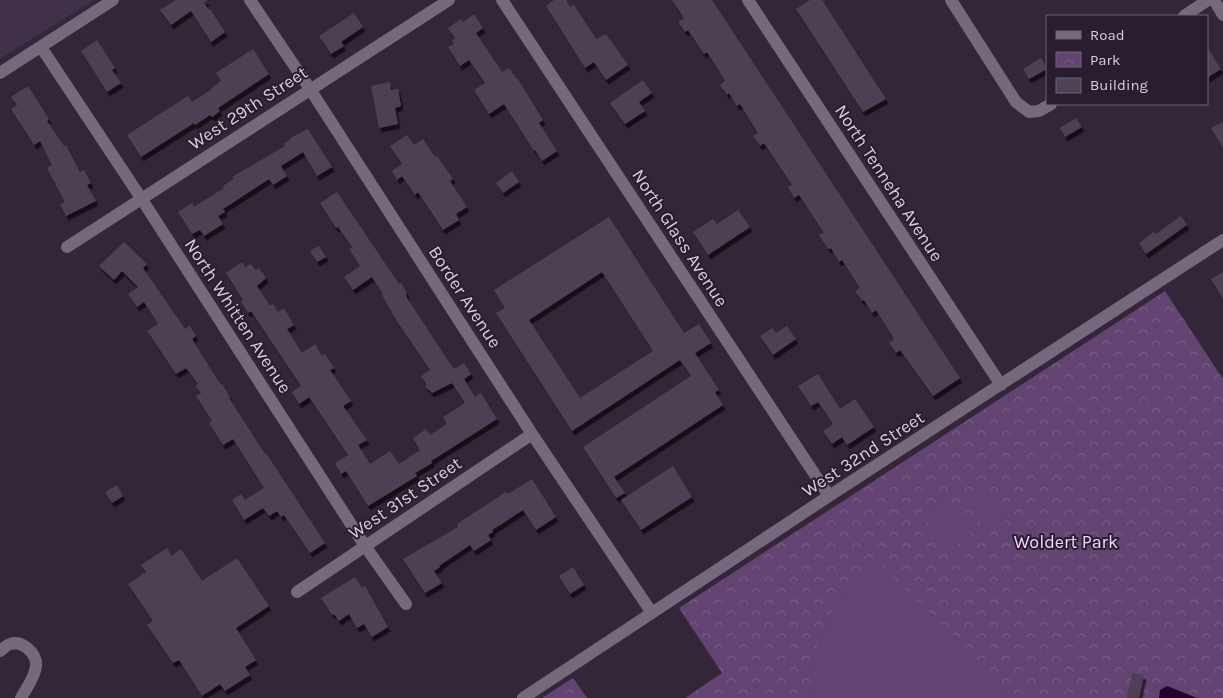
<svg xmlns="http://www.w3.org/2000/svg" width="1223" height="698" viewBox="0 0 1223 698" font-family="Karla,sans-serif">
<defs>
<pattern id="park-crowns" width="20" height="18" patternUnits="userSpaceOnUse" patternTransform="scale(1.25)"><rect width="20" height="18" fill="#624372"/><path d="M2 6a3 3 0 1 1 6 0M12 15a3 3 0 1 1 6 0" fill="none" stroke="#785d86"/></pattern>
<filter id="shadow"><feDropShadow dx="2.5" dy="4.5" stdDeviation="0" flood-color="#0009"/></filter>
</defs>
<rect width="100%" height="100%" fill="#332639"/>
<path fill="#403048" d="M0,0H94L0,59Z"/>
<path fill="url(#park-crowns)" d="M1165,291L1223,379V698H685L722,673L679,608Z
M573,678L587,698H542Z"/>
<path fill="#624372" d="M981,484L1006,522L988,534L964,495Z
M945,496L971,535L947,551L921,512Z
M873,558L1006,687L1005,698H812C806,641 838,599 873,558Z"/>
<path fill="#22022f" d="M1167,686L1197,698H1159L1160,690Z"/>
<path fill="#4e4155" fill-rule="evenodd" filter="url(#shadow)" d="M176,0H208L204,3L209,10L210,9L225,32L211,42L191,11L171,25L160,10Z
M554,0H566L570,7L574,5L596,39L606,34L628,65L606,80L594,62L585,68L546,6Z
M672,0H712L960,378L933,396L900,350L896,353L889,343L894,339L876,310L872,313L864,300L862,301L855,291L860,288L842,260L839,262L831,248L828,249L819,235L824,233L799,195L794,198L788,187L792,185L764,143L760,146L753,136L758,133L740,104L737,106L729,93L727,95L720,85L725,81L718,69L707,52L704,54L688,30L685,32L678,22L684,18Z
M810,0H822L886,99L863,112L796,9Z
M354,13L363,27L341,42L344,46L331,54L319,36Z
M474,14L483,28L476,33L502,72L509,68L517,79H518L543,120L539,123L557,151L542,161L535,150L534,151L504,104L489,114L474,90L485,83L469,60L460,66L448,47L454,44L452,41L455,38L448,28L461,19L463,22Z
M97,40L115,68L112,70L121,83L107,92L81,51Z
M1207,47L1221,69L1207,78Z
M253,49L269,74L218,108L220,111L212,117L210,115L195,125L194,123L141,157L127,135L188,96L192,102L212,89V88L221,81L216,73Z
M1041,58L1047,69L1029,79L1023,69Z
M643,80L652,93L639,102L645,111L625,124L610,103Z
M390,82L391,90L398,89L401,106L395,108L398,124L379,128L371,86Z
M28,86L49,119L47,121L64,146L66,145L80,172L84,170L91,183L87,185L96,201L66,216L60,204L65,202L47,168L52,165L40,141L34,145L11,109L17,105L11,97Z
M1076,118L1082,127L1065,137L1060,128Z
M1223,122V148L1211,128Z
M308,129L332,167L317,176L303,152L281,166L287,176L273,185L269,179L223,209L225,212L218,216L223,224L204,236L200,230L192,234L178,212L192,203L194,207L224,188L223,186L234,179L232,177L285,146L284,144L291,139L290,138Z
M407,135L414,145L423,139L435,157L437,156L453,179L450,181L467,207L456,214L459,220L443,230L418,192L415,195L402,176L397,180L392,171L402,164L390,146Z
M512,171L519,182L503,193L496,183Z
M337,192L399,284L401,283L407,293L406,294L407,298L447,359L454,369L464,363L471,374L464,379L475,397L481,393L497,419L431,461L432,463L415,473L417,476L368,506L346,471L341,474L335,463L348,455L309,397L299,404L292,392L301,386L251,311L248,313L241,302L243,300L226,273L242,262L245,267L251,264L255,270L259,268L266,278L257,286L270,306L273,304L278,312L284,308L294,325L287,329L302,353L315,344L322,356L325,354L334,368L330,370L351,401L343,406L367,440L358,445L370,464L390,451L399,464L420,450L413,438L426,429L430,435L447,424L443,417L465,403L452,383L432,393L425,386L427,385L421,376L430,370L396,320L382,295L383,294L372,277L353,290L344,277L360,266L349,249L352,247L338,227L336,228L320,203Z
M738,210L750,227L708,255L693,232L713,219L717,224Z
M1181,216L1187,225L1146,254L1139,243L1154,232L1156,234Z
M609,217L684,333L699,324L711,343L695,353L719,390L715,392L723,405L614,477L625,493L616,498L583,447L691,376L680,360L572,431L496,313L505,308L494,290ZM602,272L653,351L580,398L529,320Z
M124,242L147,264L143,268L185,329L190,326L196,336L192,339L210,368L221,385L222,384L230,397L229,398L265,454L266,453L325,543L310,553L284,515L281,517L277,511L269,516L263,508L244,520L232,500L241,494L245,500L264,488L233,439L223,445L209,423L212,421L196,396L201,393L196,386L198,384L186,368L176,374L152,338L147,331L158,324L144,302L137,307L128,294L138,287L122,271L114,280L99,266Z
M319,246L326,257L317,262L310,251Z
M1223,272V299L1211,279Z
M787,326L796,339L773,355L760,336L772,328L776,333Z
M818,374L840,409L855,399L874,427L847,445L842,437L832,444L823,431L833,424L818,402L811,406L798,386Z
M673,466L692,497L641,530L621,500Z
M532,479L556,517L536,530L523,510L492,530L493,532L488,535L491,540L474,551L470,545L439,566L440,567L434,571L442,583L425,593L403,559L458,527L457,524L506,492L508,494Z
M117,485L123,496L112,503L105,492Z
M167,548L172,556L181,549L202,581L237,558L269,606L236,628L256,660L245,667L250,675L225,691L220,684L202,696L179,660L173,663L147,625L153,621L128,584L146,572L141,565Z
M573,567L584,585L570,594L559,576Z
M355,577L362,588L365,586L388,627L372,637L364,624L357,628L349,614L339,621L334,614L332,615L321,598Z
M1132,673L1144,675L1139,698H1127Z"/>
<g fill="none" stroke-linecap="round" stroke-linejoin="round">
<path stroke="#76687d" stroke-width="12" d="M250,0L310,89L532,434L652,613
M502,0L829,496
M748,0L1001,385
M951,0L1016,102L1029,112L1039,111L1051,104
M1214,0L1223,15
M1184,16L1208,0
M41,47L141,198L365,546L406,604
M0,73L113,0
M67,247L449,0
M297,592L532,434
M0,651C3,649 6,645 10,644C22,640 37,653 36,666C35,677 26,689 21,698
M523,698L829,496L1223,240"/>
</g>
<g text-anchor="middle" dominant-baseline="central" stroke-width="4" stroke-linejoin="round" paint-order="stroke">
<g font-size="18" fill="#d7cfdb" stroke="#291d2f">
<text transform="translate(248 108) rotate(-33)">West 29th Street</text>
<text transform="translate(889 183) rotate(57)">North Tenneha Avenue</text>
<text transform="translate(680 238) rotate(57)">North Glass Avenue</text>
<text transform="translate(465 297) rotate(57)">Border Avenue</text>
<text transform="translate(238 316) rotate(57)">North Whitten Avenue</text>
<text transform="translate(863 454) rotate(-33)">West 32nd Street</text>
<text transform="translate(405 498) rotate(-34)">West 31st Street</text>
</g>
<g font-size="18" fill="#f1d8fe" stroke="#291d2f">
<text x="1066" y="542">Woldert Park</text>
</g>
</g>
<rect x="1046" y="15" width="162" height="90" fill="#291d2f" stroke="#6f6474"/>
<rect x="1056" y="31" width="25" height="8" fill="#76687d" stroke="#6f6474"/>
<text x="1090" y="40" font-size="15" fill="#d7cfdb">Road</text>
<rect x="1056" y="52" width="25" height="15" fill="url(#park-crowns)" stroke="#6f6474"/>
<text x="1090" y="65" font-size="15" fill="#d7cfdb">Park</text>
<rect x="1056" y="78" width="25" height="15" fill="#4e4155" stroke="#6f6474"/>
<text x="1090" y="90" font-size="15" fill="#d7cfdb">Building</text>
</svg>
